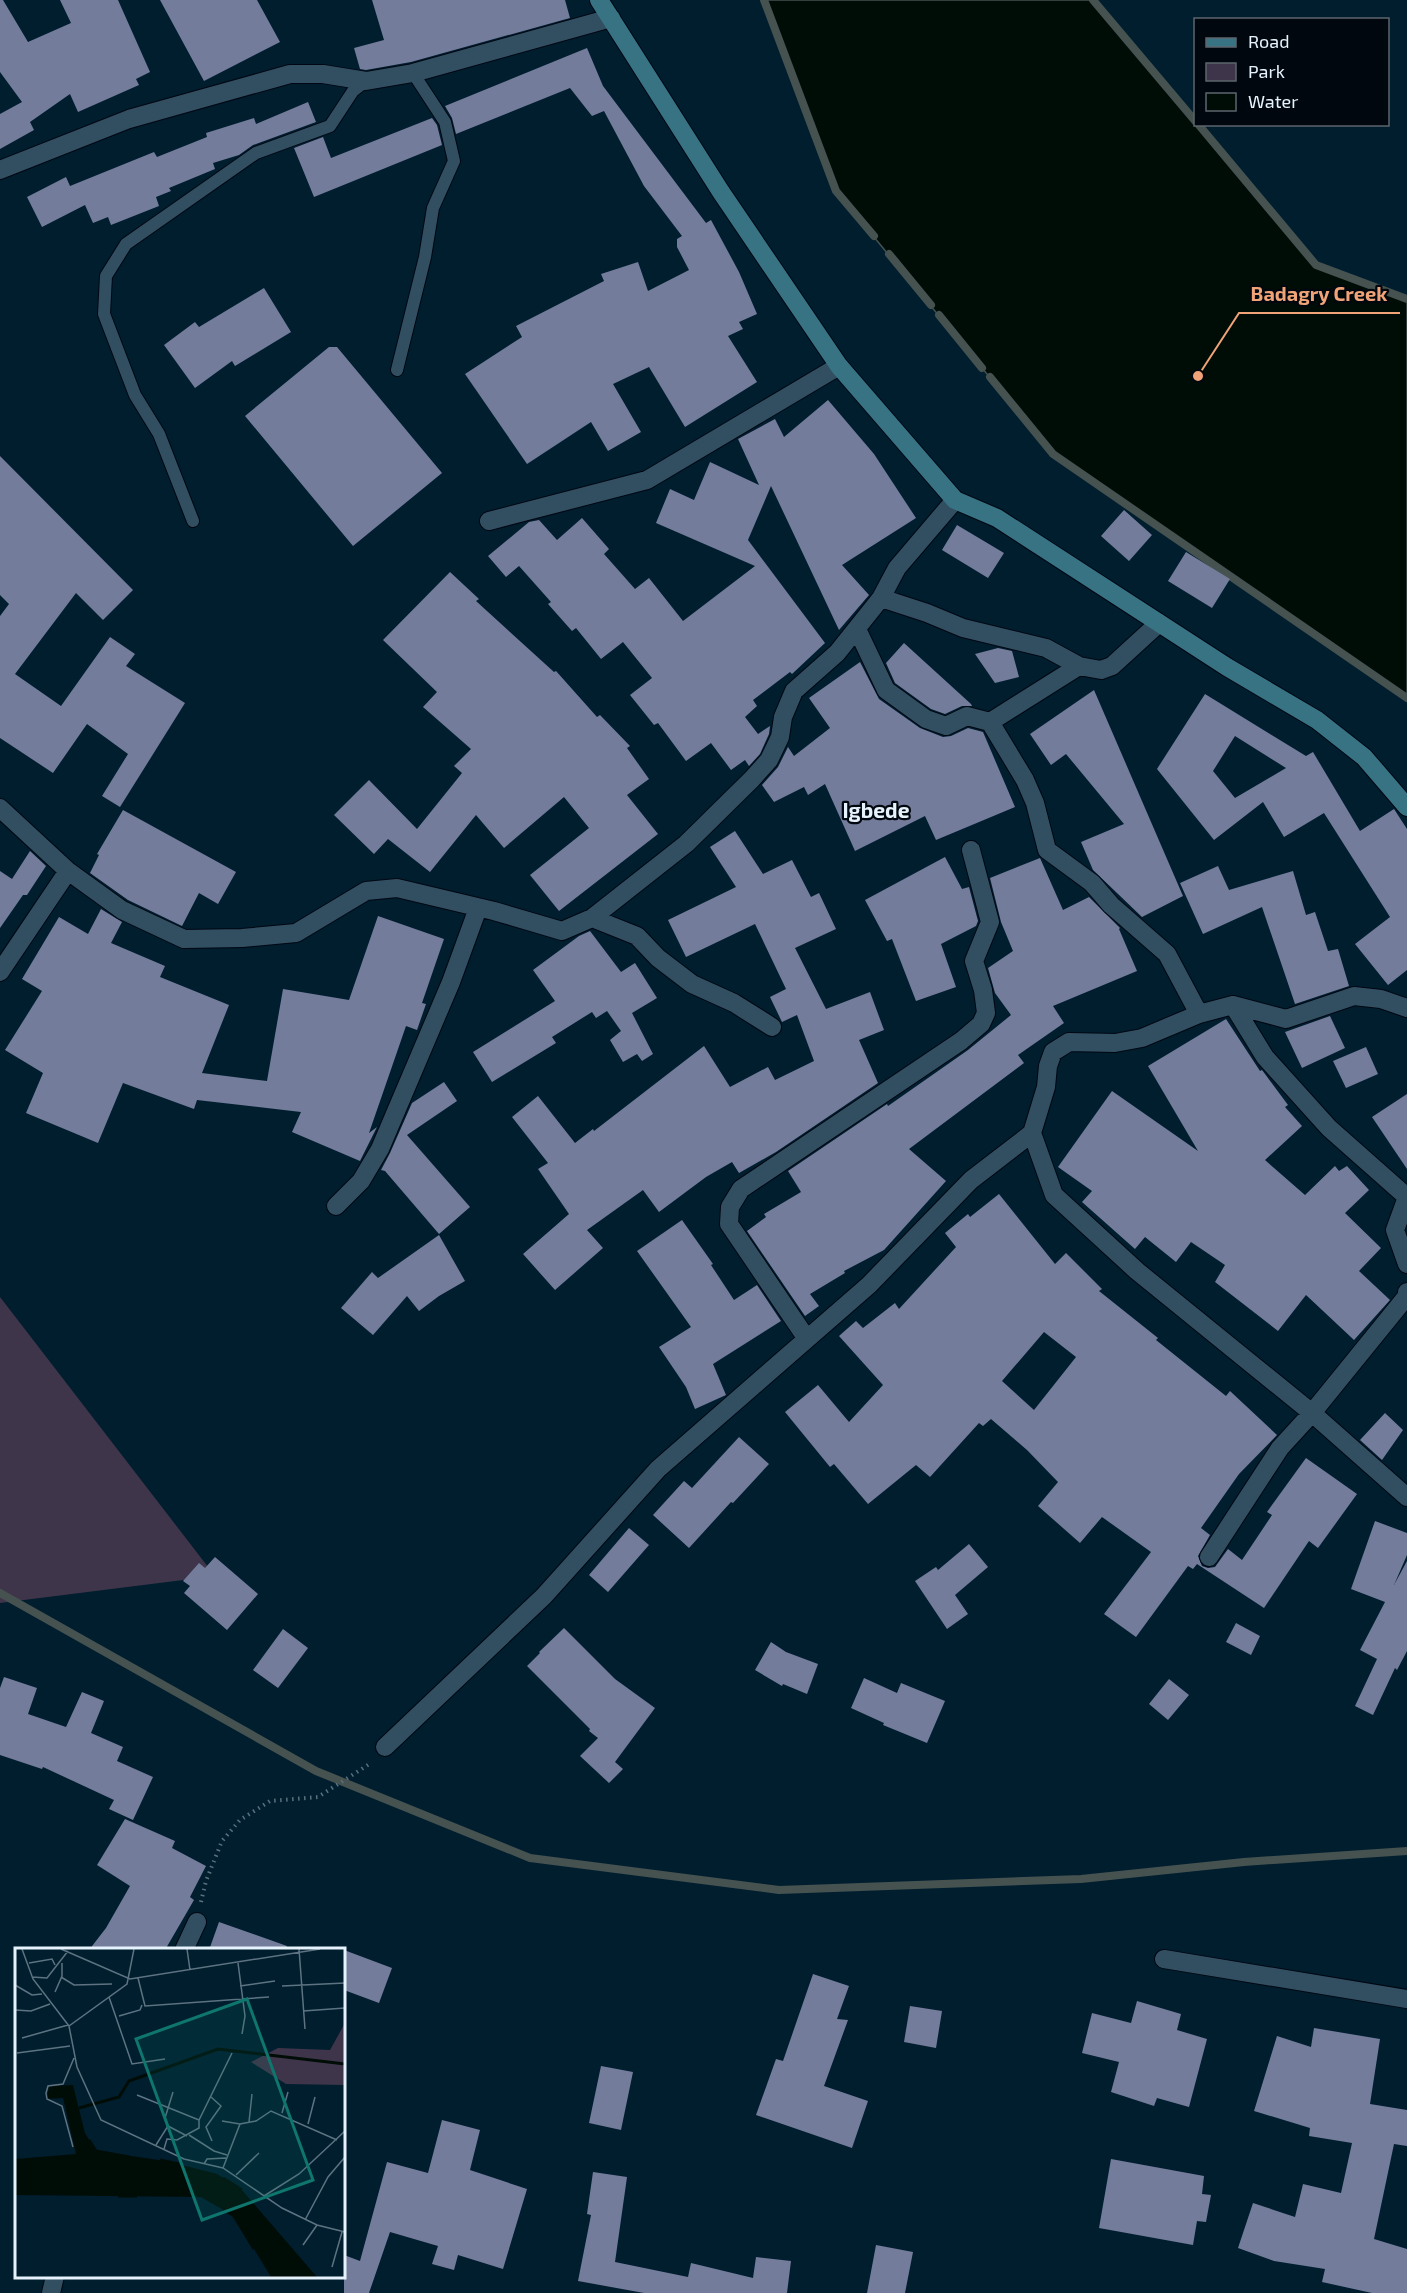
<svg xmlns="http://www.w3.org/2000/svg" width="1407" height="2293" viewBox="0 0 1407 2293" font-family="'Exo 2',sans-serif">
<rect width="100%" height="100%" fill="#011e2f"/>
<path fill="#3f354a" d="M0,1297L215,1576L0,1603Z"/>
<path fill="#000d07" stroke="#455250" stroke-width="1.5" d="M764,0H1093L1195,122L1196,124L1198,125L1316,265L1407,299V698L1053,454L836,191Z"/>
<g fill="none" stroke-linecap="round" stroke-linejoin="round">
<path stroke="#455250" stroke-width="8" d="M764,0L836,191L874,236
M1093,0L1196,122
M1198,124L1316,265L1407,299
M889,254L931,305
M939,315L982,368
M990,377L1053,454L1407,698
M0,1593L316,1771L530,1858L779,1890L1081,1879L1244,1862L1407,1851"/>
</g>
<path fill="#747c9b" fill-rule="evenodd" d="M0,0H3L28,42L71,23L60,0H118L150,72L136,79L139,85L78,112L70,94L30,122L34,130L0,149V114L22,102L0,72Z
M160,0H257L280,42L204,81Z
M372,0H565L570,18L411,62L366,70L360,69L354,48L384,40Z
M587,48L603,86L706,223L711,220L739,272L757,314L739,322L743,329L728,336L757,382L685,427L649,367L613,384L641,432L608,451L591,422L527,464L465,374L522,337L516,326L604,281L601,274L638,262L648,291L689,270L677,247V239L682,236L644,186L604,111L592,116L570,88L456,134L452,118L445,106Z
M308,102L316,122L253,145L239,155L213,163L215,169L169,188L171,191L156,197L159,206L111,225L108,217L93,223L85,205L42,227L27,197L66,177L70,186L154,152L157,157L207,137L206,133L254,118L256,124Z
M432,118L437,125L442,145L314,197L294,148L323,137L331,158Z
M264,288L291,332L235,366L232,361L195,388L164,345L195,322L199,327Z
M329,347H337L442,473L353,546L245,416Z
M828,400L874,454L916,518L842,565L869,595L839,630L771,486L748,540L825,643L792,674L790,672L753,700L757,706L745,717L758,734L770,726L769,734L760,754L749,766L745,760L731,770L711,743L686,761L658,723L654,725L630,695L652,678L623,642L601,659L576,628L572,631L548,604L551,602L519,566L506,577L488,556L529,522L539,520L557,540L582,518L609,549L604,554L635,589L649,578L683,621L755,566L656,523L670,489L694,500L710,462L759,485L738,439L775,419L784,437Z
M0,456L133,590L103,620L76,593L15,674L61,706L110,637L135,654L126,666L185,703L120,807L102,796L128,754L87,724L53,773L0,738V616L9,604L0,595Z
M1124,510L1152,535L1129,561L1101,536Z
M957,525L1004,553L988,578L942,550Z
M1186,552L1230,579L1212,608L1168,581Z
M450,572L479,599L476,601L554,672L556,671L597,717L600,715L630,746L627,748L649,779L627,795L658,834L559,911L530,875L589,828L564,797L504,848L476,815L430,872L388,839L374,854L334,815L369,780L417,829L462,773L454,766L471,749L423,707L437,692L383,640Z
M904,643L971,704L972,706H962L945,714L931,709L895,683L886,663Z
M998,648L1012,651L1019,677L995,683L975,654Z
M860,662L879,699L920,728L943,737L951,736L968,728L983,732L1015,807L936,840L925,816L855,851L825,784L808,795L804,787L774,802L762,785L778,767L788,747L794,756L830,728L809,698Z
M1094,690L1183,896L1142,917L1093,870L1081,842L1124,824L1066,754L1051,765L1030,734Z
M1205,694L1306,756L1313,752L1360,831L1394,809L1407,829V970L1388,985L1355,944L1390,917L1324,813L1284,837L1263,802L1214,840L1157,769ZM1235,736L1286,768L1235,798L1213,771Z
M123,810L236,872L218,904L199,893L182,926L128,900L90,873L99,855L97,854Z
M735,831L763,874L792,860L811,897L819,893L836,929L795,948L826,1009L870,992L884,1030L859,1040L878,1083L776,1152L739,1173L732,1162L706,1177L659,1212L643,1190L587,1230L603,1248L555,1290L523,1254L569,1214L538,1169L548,1163L512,1117L538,1096L575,1143L593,1129L594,1131L704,1046L730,1087L768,1067L775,1080L814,1061L797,1015L782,1022L770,997L786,989L755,924L686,957L668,920L736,887L710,847Z
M30,851L46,866L27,895H23L0,928V871L12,879Z
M945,857L962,889L969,887L978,921L976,926L941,944L956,987L916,1001L892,939L887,941L865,900Z
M1040,858L1063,910L1089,897L1120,928L1119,929L1137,971L1053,1006L1064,1023L1018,1055L1024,1063L909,1149L946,1181L884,1250L844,1271L845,1273L810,1294L819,1306L805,1316L747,1231L766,1217L764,1214L801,1192L788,1171L887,1104L888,1106L968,1050L1011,1015L995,993L988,968L1013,951L1001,922L990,878Z
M1218,866L1229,890L1293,871L1306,915L1315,912L1328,951L1338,949L1349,986L1295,1004L1262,907L1203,934L1180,883Z
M101,909L122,922L111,943L165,966L160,977L229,1005L202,1073L267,1081L283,989L349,1000L378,916L444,939L422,1003L426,1004L417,1030L406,1026L369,1133L377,1127L360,1161L292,1132L301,1112L197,1100L194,1109L123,1083L98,1143L26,1113L43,1073L5,1050L42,991L22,979L59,917L88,934Z
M590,931L621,972L635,963L657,998L632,1013L653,1054L642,1061L637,1054L623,1062L610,1040L621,1031L607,1011L596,1018L592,1012L552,1037L556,1043L492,1082L473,1052L555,1001L533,970L579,936Z
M1330,1016L1345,1048L1302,1068L1285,1032Z
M1226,1019L1260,1071L1262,1070L1265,1074L1288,1105L1285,1107L1302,1126L1265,1160L1305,1195L1335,1166L1339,1171L1347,1166L1369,1190L1345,1213L1381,1248L1359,1271L1390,1300L1354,1340L1306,1295L1278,1331L1215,1282L1225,1265L1191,1242L1176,1262L1145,1237L1135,1249L1082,1202L1092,1191L1058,1167L1112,1091L1198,1151L1148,1066Z
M1366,1047L1378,1074L1346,1088L1333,1061Z
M444,1082L457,1101L407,1135L470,1207L439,1234L385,1171L381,1170L390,1153L412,1103Z
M1407,1094V1169L1372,1117Z
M999,1194L1055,1264L1066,1253L1102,1289L1099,1291L1158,1338L1156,1340L1226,1396L1230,1391L1277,1435L1239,1474L1201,1528L1210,1535L1198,1556L1202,1566L1208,1568L1215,1567L1228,1549L1242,1560L1272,1515L1267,1512L1306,1458L1357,1494L1318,1548L1309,1541L1264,1608L1197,1564L1193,1569L1188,1566L1136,1637L1104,1614L1151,1552L1102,1517L1080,1543L1038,1506L1058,1482L1027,1450L991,1419L983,1426L979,1423L930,1477L916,1465L868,1504L834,1464L830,1467L785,1412L818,1385L849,1422L883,1385L839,1336L856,1321L863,1328L895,1303L899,1309L956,1247L945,1233L968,1214L970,1217ZM1044,1332L1076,1357L1034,1410L1002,1381Z
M682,1220L713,1264L711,1265L734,1300L757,1285L781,1321L713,1364L726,1395L695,1409L686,1387L659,1347L691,1327L637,1251Z
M439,1235L465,1281L439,1296L419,1311L407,1296L373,1335L341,1308L372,1272L378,1278Z
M1385,1413L1403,1430L1382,1460L1360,1440Z
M739,1437L769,1464L733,1503L731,1502L689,1548L653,1515L684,1481L692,1488Z
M1375,1521L1407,1533V1555L1394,1585L1407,1561V1651L1397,1670L1395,1668L1373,1715L1355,1706L1377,1659L1360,1650L1385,1602L1351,1589Z
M629,1528L649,1545L608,1592L589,1575Z
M969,1544L988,1567L955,1595L968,1614L947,1629L915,1581L936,1567L938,1570Z
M215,1557L258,1594L227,1630L184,1593L190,1586L183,1581L199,1563L205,1568Z
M1236,1623L1260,1636L1251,1655L1226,1642Z
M564,1628L615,1679L655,1708L615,1762L623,1769L609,1783L580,1756L598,1738L589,1731L590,1729L527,1666L540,1653L539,1652Z
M283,1629L308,1648L278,1688L253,1670Z
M771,1642L786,1652L818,1664L807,1694L783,1684L782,1686L755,1670Z
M4,1677L37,1688L28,1714L66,1727L82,1692L104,1701L91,1733L123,1747L117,1761L153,1777L133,1820L109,1809L114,1800L43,1767L42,1769L0,1755V1688Z
M864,1678L897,1693L901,1683L945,1701L927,1743L883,1725L884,1723L851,1708Z
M1169,1679L1189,1695L1168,1720L1149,1704Z
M125,1819L175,1841L172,1848L206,1866L190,1897L194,1900L165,1950H89L106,1928L130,1886L97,1865Z
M219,1922L287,1946L286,1950H209Z
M344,1950L392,1968L379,2003L344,1990Z
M813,1974L849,1986L837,2019L848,2020L824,2086L868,2101L852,2148L756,2115L776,2059L783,2061Z
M1137,2001L1181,2014L1177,2030L1207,2039L1189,2107L1157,2098L1154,2106L1111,2092L1119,2062L1082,2053L1092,2013L1131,2023Z
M910,2006L942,2011L936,2048L904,2042Z
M1314,2028L1380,2039L1370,2104L1407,2110V2146L1394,2144L1374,2239L1407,2249V2293H1372L1322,2282L1325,2269L1274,2261L1238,2248L1253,2203L1295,2217L1303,2184L1341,2193L1352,2143L1309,2136L1310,2128L1254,2111L1277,2036L1311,2047Z
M601,2066L633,2072L621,2130L589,2123Z
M442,2120L480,2130L470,2170L527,2189L503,2269L458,2255L454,2270L432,2264L438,2246L390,2232L369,2293H344V2255L360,2261L387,2162L428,2173Z
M1111,2159L1204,2176L1202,2194L1211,2195L1206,2222L1197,2221L1193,2245L1099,2228Z
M593,2172L627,2177L615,2262L688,2277L691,2263L753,2278L756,2257L791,2261L787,2293H644L578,2281L591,2215L587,2214Z
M876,2245L913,2252L905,2293H867Z"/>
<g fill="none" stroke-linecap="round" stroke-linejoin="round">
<g stroke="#000713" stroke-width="14">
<path id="lane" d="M397,370L425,257L433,208L454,161L445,122L413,73
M193,521L159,434L135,395L104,314L106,276L126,244L256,153L330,126L353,91L366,81"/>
</g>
<g stroke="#000713" stroke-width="20">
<path id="street" d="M0,170L129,119L290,74H323L366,81L413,73L611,18
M489,521L647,480L839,366
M881,598L927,613L963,628L1046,648L1079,666L1101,670L1112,666L1159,623
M857,629L886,690L926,719L946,726L967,716L990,722L1025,780L1035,803L1047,850L1092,883L1111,905L1167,954L1199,1014
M990,722L1079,666
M0,808L68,871L122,910L184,939L242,938L296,933L366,891L397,888L494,911L562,931L592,918L686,844L752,779L769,760L780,737L783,717L794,691L837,653L881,598L897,568L955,500
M592,918L637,936L658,958L692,984L734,1003L772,1027
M0,972L68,871
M1233,1005L1265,1057L1329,1128L1407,1197
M1032,1133L1046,1087L1048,1066L1053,1052L1069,1042L1115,1043L1142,1038L1199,1014L1233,1005L1286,1019L1354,996L1381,999L1407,1008
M1407,1197L1395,1230L1407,1264
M336,1206L361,1181L380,1149L451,982L478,908
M807,1339L729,1224L730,1207L741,1189L961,1041L981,1024L986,1013L983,990L974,961L990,922L971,850
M1209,1557L1280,1448L1312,1413L1407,1296V1292
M385,1747L544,1596L658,1469L869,1285L971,1180L1032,1133L1054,1195L1137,1271L1312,1413L1407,1497
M184,1950L197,1922
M1164,1959L1407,1999
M51,2293L55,2276"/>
</g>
<g stroke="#000713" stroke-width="20">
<path id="secondary" d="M599,0L721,192L839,366L955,500L997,518L1227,667L1317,720L1364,757L1407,807"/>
</g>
<path stroke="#59707e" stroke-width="4" stroke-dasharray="1.5 4.5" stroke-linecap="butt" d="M201,1902L206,1881L222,1841L240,1820L270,1801L318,1797L371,1763"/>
<use href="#lane" stroke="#324f62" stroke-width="12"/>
<use href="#street" stroke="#324f62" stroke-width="18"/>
<use href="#secondary" stroke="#387384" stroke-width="18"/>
</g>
<g text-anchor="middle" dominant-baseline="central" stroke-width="4.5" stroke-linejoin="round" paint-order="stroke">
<g font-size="21" font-weight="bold" fill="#e6f3fc" stroke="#01070e">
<text x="876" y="809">Igbede</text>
</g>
</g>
<g transform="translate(15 1948)">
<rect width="330" height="330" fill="#011e2f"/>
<path d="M330,75V137L271,136L236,114L263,100L315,102Z" fill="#3f354a"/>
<path d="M58,137L70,185L81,203L151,213L202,226L226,241L302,329H256L219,268L186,249L0,247V211L61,206L48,150L32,151L34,138Z" fill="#000d07"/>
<path fill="none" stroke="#000d07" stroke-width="3" d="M64,160L104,149L114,133L203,101L330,116M74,192L81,203L114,209M145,212L164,216M208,230L227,242M103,248H122M208,261L219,268L239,301"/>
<path fill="none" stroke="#5d7381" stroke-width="1.5" d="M7,1L18,31L54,78M46,1L115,31L305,1M119,1L112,36L54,78L62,119L86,172L169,211L208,220L267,260L302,277L330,284M172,1L175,22M284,1L290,81M14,15L37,11L40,17M223,15L230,68L227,86M17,29L32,30L53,3M46,29L59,37L97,36M123,30L130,58L254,49M0,37L17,47L27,46M225,38L260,33M267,38L330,35M40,44L47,28V15M94,49L117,116L150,111M0,62L16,63L35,56M288,63L330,60M104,68L125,62L127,57M7,90L53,77M2,105L55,98M122,147L184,172L217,105M196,149L206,158L191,179L197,193M267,165L273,144M207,173L225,176M234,174L237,146M293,176L300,149M153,178L172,188M174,187L199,203L212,207M141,197L153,178L150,170L158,144M58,199L47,158L32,151L31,145L33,138L48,136L59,110M149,201L152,191L162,192L184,180V172M189,216L192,211L211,210M208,220L225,176L241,173L256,163L322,192M221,227L244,205M249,248L284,226L330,183M290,272L313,229L330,209M288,297L302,277M317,319L327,284"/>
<path fill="#0f766e" fill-opacity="0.15" stroke="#0f766e" stroke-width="3" d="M232,51L298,232L187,272L121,91Z"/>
<rect width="330" height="330" fill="none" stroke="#e6f3fc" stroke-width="3"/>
</g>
<path fill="none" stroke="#efa377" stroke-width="2" d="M1198 376L1239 313H1400"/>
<circle fill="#efa377" stroke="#01070e" stroke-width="2" cx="1198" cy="376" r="6"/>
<g font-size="20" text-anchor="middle" font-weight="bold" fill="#efa377" stroke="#01070e" stroke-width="4.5" stroke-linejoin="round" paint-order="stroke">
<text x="1319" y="301">Badagry Creek</text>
</g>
<rect x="1194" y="18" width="195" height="108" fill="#01070e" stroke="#5d656d" stroke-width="1.5"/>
<rect x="1206" y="38" width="30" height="9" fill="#387384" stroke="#5d656d" stroke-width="1.5"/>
<text x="1248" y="48" font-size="18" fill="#e6f3fc">Road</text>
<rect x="1206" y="63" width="30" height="18" fill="#3f354a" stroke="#5d656d" stroke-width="1.5"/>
<text x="1248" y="78" font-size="18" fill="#e6f3fc">Park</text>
<rect x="1206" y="93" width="30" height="18" fill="#000d07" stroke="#5d656d" stroke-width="1.5"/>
<text x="1248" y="108" font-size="18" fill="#e6f3fc">Water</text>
</svg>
